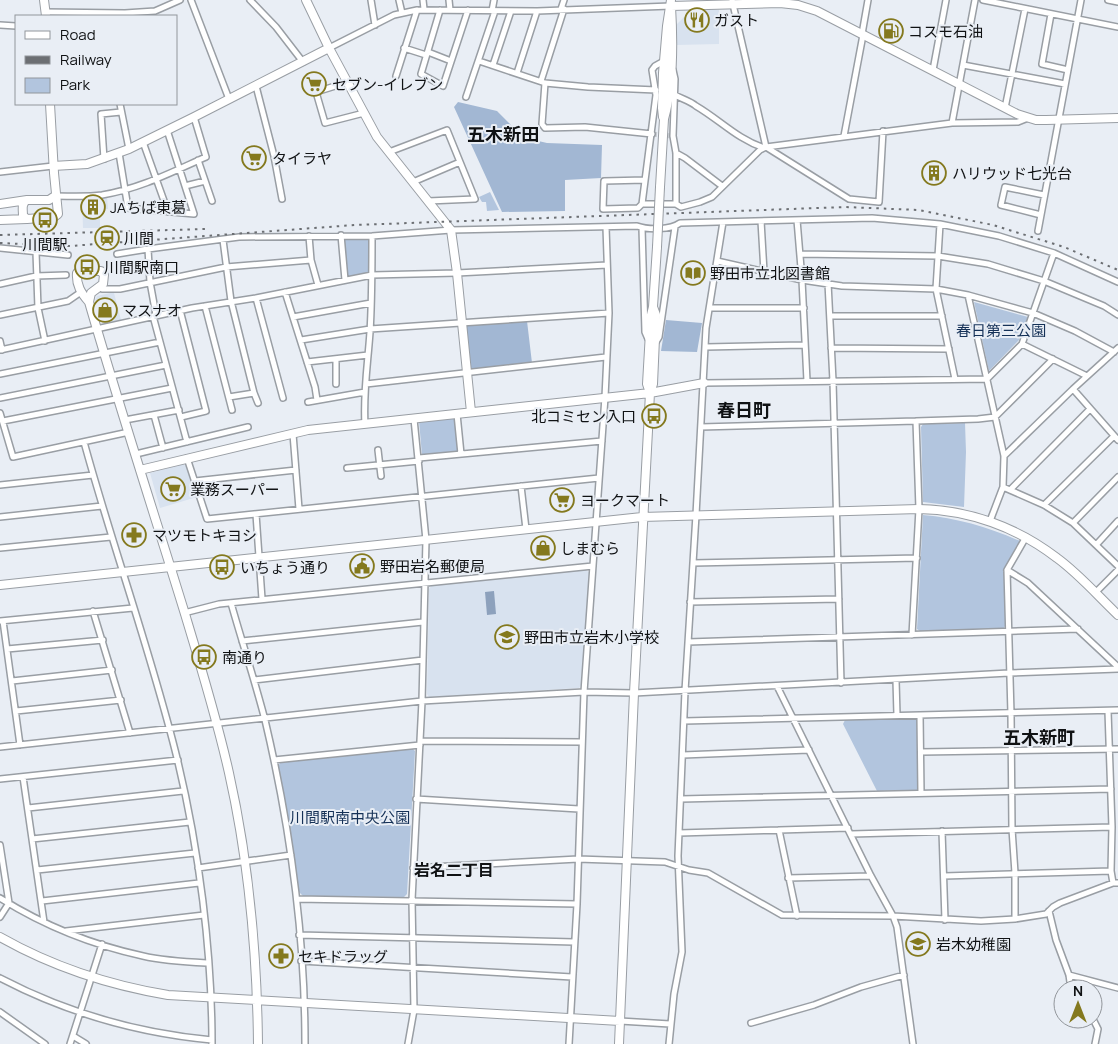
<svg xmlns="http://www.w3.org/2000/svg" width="1118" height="1044" viewBox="0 0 1118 1044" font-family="Manrope,'Noto Sans JP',sans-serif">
<rect width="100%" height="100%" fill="#e9eef5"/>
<path fill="#d8e2ef" d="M691,10H719V44L676,45L677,24Z
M107,196L108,209H102V213H100V228H83L82,197Z
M110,293H114L121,320L103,324L95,300L97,296Z
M183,464L187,467L197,497L160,508L150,473Z
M586,570L590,573L581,685L579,688L429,697L427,694L429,589L432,585Z"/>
<path fill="#b2c5de" d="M490,192L499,210L487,211L486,202H482L479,197Z
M343,237H369L370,272L346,277Z
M974,302L1028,317L1019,340L989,371Z
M455,417L459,451L422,455L419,421Z
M965,423L966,452L964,507L923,502L921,427L923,424Z
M923,515C957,518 988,527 1020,541L1004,571L1006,625L1003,629L920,631L917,629Z
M917,718L918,790L877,791L843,724L845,720Z
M412,748L415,751L407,894L404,897L303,896L299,892L278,766L281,762Z"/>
<path fill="#a2b7d3" d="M458,102L497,111L512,126L526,133L534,140L547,143L602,145L601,178L565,180V211L502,212L454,107Z
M666,320L702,323L697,352L661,351Z
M527,321L532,363L469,369L465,326Z"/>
<path fill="#8da1bc" d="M494,591L496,614L487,615L485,592Z"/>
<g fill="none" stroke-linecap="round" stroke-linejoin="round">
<path stroke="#c8cdd3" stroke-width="5" stroke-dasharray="5 2.5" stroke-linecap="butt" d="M652,134L673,136"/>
<g stroke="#999ea4" stroke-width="8">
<path id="street" d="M191,0L229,99
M250,0L276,27L303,62
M371,0L375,25
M399,0L402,13
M423,0L424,9
M449,0L450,10
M732,0L766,147L849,199L879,202L883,131
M983,0L1118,27
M1108,0L1118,2
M561,9L564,0
M440,10L421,74L443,86L468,10
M492,11L494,0
M45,12L125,13L155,11L180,0
M1051,14L1042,64L1068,70
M0,25L16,26
M862,34L868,0
M329,48L394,15L417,10L537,11L671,6
M404,48L426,55
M428,52L451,61
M479,61L545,83L588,87L656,90
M493,65L511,11
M963,65L1065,84
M673,70L675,79L673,136L676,153V204
M933,70L946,0
M517,73L537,11
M396,76L417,10
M541,81L564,9
M348,82L316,92L325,123L364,113
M545,83L542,124L545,128L585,127L652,134
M256,86L274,156L282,199
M675,95C682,99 690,101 696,106C720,120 737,139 764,148
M466,97L495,11
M120,104L129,149
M1005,108L1025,9
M952,123L975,0
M844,136L863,35
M143,142L168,212
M389,152L447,130L475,199L428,201
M119,153L128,208L194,214L167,130
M676,153L685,158L722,186
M104,159L101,114L121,112
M198,160L212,201
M0,172L53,166
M645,180L604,181L603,209L638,208L642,204H676L681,207L700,202L712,197L760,150L766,147L952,123L1018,122L1028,118
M413,182L460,162
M185,186L205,181
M55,196C71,196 87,197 102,195C139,189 172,172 206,157L194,117
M642,204L656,95L652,70L655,66L664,61
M1041,215L1001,205L1005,187L1044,195
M797,220L802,280L807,381
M761,221L764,272
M940,224L936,289L955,379
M642,228L645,332L648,339
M1038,231L1081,0
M341,235L345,280
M309,236L311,260L318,285
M223,240L231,301L254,393L258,403
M0,248L68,255
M36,252L38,308L45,341
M117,254L148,249
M800,254L938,256L988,264L1044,281L1104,306L1118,315
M717,261L802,280L842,286L936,289L968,295L1033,313L1075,331L1114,352
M828,283L833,381L841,683
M0,284L36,276L66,275
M100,287L102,289H120L226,267L311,260
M285,292L315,387L317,400
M968,295L1004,456L1003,487L990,521
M256,298L283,398
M205,306L232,410
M710,308H804
M180,310L206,411L181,417
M0,315L68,301L81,292
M156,315L150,282L148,249L239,237L372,236L451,230L637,226C648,230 671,230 680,223L872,218L940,224L999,236L1054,253L1118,282
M153,316L187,442
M830,316H942
M293,317L371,303
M301,340L370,329L609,313
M0,341L2,350
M656,342L659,337L675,227
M1022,344L1087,376
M706,347L805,345
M831,348L949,349
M0,350L192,308L256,298L372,275L457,273L607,265
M307,362L368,355
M0,374L160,342
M704,383L987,379L1022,344L1054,253
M336,384V359
M366,384L606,357
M1073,389L1118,440
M229,397L254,393
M0,398L166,365
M308,402L365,392
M0,413L13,457L129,432
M457,414L461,454
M154,415L163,448
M125,420L179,410
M3,421L172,388
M365,424C363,393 368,362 370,332C372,300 372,268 372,236
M701,427L916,421L978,419L995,417L1053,359
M293,434L299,509
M84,442C113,548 151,652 177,758C199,848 212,952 212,1044
M378,450L381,476
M136,454L248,427
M1004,456L1073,389L1118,348
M187,458L207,519L599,478
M419,458L602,441
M347,468L419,461
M195,481L296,470
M0,485L93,475
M521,486L526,529
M1003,487L1044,505L1073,523L1118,566
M1010,490L1090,409
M1044,505L1114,436
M256,514L262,599
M0,517L102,506
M1073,523L1118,477
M1096,545L1118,521
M0,548L111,537
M693,563L917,558
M1007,570L1028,583L1118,667
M1095,593L1118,570
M690,602L839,599
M231,603C242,642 255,681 265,720C290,826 305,935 305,1044
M93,611L130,733
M184,613L219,604L593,566
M0,621L133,608
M3,621L20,745
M912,635L919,509L916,421
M242,641L423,622
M688,642L1078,629
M7,649L103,640
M254,680L423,660
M896,680L897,715
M12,681L112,670
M777,686L871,876L893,916L897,927L913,1044
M16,711L121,700
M1108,711L1112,827L1111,871L1113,883
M920,715L921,793
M684,721L1118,710
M420,741L582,742
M0,747L422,701L584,692L634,693L1009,673L1118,669
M921,752L1118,749
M683,755L809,750
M274,760L420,745
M23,777L44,922
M0,779L178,760
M416,799L579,809
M681,799L1111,789
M28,808L183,791
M779,830L797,916
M942,831L945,920
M679,833L848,828
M851,834L1112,827
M32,839L190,822
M0,845L9,903L0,917
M198,868L291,855
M413,868L578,859L665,862L689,870L708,873L782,915L893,916L981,921L1015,919L1046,914L1053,907L1060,903L1113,883H1118
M37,870L195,853
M944,876L1111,871
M788,878L871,876
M0,898C43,925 93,945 143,956C164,961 187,962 208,963
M297,899L577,904
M42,901L199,883
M1049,911L1056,940L1069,975L1071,989
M1015,919V873L1012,829L1011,714L1007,570L1026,537
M66,931L204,915
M299,935L574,942
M301,961L572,977
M1069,975L1118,988
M0,978C67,1013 136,1033 212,1040
M0,1012L45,1044
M1093,1019L1098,1029L1095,1044
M620,1021L670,1024
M751,1023L814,1005L861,987L904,975
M73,1036L86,1044
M70,1044L102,944
M408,1044L414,1010L412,900L422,701L426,540L414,419
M569,1044L577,904L584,692L605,397L609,313L606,227
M669,1044L674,994L682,952L678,856L685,691L696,515L706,328L723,222"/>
</g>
<g stroke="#999ea4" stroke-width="10">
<path id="secondary" d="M44,0L46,16
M306,0L329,48L377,137L451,230L457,273L471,412
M671,6L780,3L798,5L817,11L1017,114L1036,120H1046L1118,118
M50,104L54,173L58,214L54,217L27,219L23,216C23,209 21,204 27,200H49L55,196
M663,117L662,108L663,73L667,26L671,0
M53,166L87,164L129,149L194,117L329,48
M660,187L664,119C673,87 673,39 671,6
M0,204L27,200
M0,220L27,219
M89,302C81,293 76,285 77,273L79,271H101L104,275L103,284L91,293L89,302C119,406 153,510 185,614C201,667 217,719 229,773C249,862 257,953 258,1044
M650,393L647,384L651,315L653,307L657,247
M140,470L308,430L650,393L704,383
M0,585L642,517L919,509C969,510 1017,527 1057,558C1079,574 1098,596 1118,615
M0,937C53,967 108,985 168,995L620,1021
M619,1044L634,693L650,393L653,384L656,315L653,307"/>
</g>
<use href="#street" stroke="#fff" stroke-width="5"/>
<use href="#secondary" stroke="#fff" stroke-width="8"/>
<path stroke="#6c6f73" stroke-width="2" stroke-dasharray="2.5 5" stroke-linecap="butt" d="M0,235L206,229
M0,243L70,246L355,225L845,207L919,210L993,225L1064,247L1118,270"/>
<g stroke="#999ea4" stroke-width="10" stroke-linecap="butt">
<path id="secondary-bridge" d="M657,247L660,187"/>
</g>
<use href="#secondary-bridge" stroke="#fff" stroke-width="8"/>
</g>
<defs>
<g id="restaurant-ring" transform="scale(1.25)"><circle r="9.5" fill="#e9eef5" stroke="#84791e" stroke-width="1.5"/><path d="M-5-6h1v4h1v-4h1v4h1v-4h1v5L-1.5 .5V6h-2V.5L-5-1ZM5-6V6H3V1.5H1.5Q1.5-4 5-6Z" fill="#84791e"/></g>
<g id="fuel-ring" transform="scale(1.25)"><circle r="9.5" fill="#e9eef5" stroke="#84791e" stroke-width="1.5"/><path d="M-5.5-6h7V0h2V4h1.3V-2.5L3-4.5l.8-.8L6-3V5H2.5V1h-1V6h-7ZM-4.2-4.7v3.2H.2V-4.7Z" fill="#84791e"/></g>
<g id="supermarket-ring" transform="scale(1.25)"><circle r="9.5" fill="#e9eef5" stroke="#84791e" stroke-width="1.5"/><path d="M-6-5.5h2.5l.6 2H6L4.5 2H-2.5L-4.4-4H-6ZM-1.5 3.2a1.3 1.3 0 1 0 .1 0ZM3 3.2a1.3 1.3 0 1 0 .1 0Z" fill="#84791e"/></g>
<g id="building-ring" transform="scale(1.25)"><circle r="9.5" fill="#e9eef5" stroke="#84791e" stroke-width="1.5"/><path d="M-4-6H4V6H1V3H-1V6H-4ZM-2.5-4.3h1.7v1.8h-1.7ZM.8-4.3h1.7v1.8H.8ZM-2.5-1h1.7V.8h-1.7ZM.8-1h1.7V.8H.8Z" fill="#84791e"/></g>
<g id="bus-ring" transform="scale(1.25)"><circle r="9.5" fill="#e9eef5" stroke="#84791e" stroke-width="1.5"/><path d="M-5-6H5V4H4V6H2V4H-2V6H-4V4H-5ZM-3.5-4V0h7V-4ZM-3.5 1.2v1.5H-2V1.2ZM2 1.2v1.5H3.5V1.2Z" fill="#84791e"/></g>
<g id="station-ring" transform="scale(1.25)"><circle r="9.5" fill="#e9eef5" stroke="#84791e" stroke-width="1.5"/><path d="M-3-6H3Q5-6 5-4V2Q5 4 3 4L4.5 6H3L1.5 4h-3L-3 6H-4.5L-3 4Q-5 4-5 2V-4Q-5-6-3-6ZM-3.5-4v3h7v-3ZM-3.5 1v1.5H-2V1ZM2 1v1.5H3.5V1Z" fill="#84791e"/></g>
<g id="library-ring" transform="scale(1.25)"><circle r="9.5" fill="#e9eef5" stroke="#84791e" stroke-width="1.5"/><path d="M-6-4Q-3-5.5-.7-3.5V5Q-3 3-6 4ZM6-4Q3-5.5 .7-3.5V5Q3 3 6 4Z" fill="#84791e"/></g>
<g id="shop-ring" transform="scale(1.25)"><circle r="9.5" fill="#e9eef5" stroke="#84791e" stroke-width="1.5"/><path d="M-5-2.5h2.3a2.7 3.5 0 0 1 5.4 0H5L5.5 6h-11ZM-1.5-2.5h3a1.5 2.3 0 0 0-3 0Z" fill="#84791e"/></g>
<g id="pharmacy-ring" transform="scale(1.25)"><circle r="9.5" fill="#e9eef5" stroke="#84791e" stroke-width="1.5"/><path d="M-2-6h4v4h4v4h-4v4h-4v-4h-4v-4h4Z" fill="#84791e"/></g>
<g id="civic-ring" transform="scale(1.25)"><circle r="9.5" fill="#e9eef5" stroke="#84791e" stroke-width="1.5"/><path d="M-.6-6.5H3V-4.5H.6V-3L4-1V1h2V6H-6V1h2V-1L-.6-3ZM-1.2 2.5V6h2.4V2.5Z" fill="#84791e"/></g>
<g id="school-ring" transform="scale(1.25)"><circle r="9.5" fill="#e9eef5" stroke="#84791e" stroke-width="1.5"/><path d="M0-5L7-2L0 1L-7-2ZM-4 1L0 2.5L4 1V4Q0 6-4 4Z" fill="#84791e"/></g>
</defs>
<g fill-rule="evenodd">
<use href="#restaurant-ring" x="697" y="20"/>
<use href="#fuel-ring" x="891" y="31"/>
<use href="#supermarket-ring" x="314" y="84"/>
<use href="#supermarket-ring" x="254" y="158"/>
<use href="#building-ring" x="934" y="173"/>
<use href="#building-ring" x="93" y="207"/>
<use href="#bus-ring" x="45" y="220"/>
<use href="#station-ring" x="107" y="238"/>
<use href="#bus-ring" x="87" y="267"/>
<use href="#library-ring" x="693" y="273"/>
<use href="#shop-ring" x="105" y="310"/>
<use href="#bus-ring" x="654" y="416"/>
<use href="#supermarket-ring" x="173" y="489"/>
<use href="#supermarket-ring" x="562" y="500"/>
<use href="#pharmacy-ring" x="134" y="535"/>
<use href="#shop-ring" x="543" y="548"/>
<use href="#civic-ring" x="362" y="566"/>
<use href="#bus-ring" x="222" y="567"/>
<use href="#school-ring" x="507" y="637"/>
<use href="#bus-ring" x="204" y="657"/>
<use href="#school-ring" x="918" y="944"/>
<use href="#pharmacy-ring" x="281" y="956"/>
</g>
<g text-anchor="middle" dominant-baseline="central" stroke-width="4" stroke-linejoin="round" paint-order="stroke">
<g font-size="15" fill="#101214" stroke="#e9eef5" text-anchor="start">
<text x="714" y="20">ガスト</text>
<text x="908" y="31">コスモ石油</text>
<text x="332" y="84">セブン-イレブン</text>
<text x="272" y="158">タイラヤ</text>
<text x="952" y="173">ハリウッド七光台</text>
<text x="110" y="207">JAちば東葛</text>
<text x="124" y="238">川間</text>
<text x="45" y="244" text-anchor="middle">川間駅</text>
<text x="104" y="267">川間駅南口</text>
<text x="710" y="273">野田市立北図書館</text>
<text x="122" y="310">マスナオ</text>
<text x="636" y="416" text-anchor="end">北コミセン入口</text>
<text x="190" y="489">業務スーパー</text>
<text x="580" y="500">ヨークマート</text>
<text x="152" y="535">マツモトキヨシ</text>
<text x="560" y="548">しまむら</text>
<text x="380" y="566">野田岩名郵便局</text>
<text x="240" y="567">いちょう通り</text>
<text x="524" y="637">野田市立岩木小学校</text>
<text x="222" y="657">南通り</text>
<text x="936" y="944">岩木幼稚園</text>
<text x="298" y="956">セキドラッグ</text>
</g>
<g font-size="15" fill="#153157" stroke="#e9eef5">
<text x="1001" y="330">春日第三公園</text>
<text x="350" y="817">川間駅南中央公園</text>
</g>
<g font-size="16" font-weight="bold" fill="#101214" stroke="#e9eef5">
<text x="454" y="870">岩名二丁目</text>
</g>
<g font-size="18" font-weight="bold" fill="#101214" stroke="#e9eef5">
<text x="503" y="134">五木新田</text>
<text x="744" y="410">春日町</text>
<text x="1039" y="737">五木新町</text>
</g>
</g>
<rect x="15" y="15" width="162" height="90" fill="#e9eef5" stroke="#92969b"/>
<rect x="25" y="31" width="25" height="8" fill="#ffffff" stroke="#92969b"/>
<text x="60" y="40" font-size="15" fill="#101214">Road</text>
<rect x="25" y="56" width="25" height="8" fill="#6c6f73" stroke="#92969b"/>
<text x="60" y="65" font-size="15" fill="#101214">Railway</text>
<rect x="25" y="78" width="25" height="15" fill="#b2c5de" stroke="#92969b"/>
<text x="60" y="90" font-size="15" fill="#101214">Park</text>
<g transform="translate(1078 1004)"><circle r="24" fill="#e9eef5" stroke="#92969b"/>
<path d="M0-4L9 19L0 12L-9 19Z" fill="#84791e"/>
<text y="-8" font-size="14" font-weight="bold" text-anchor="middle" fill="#101214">N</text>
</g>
</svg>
